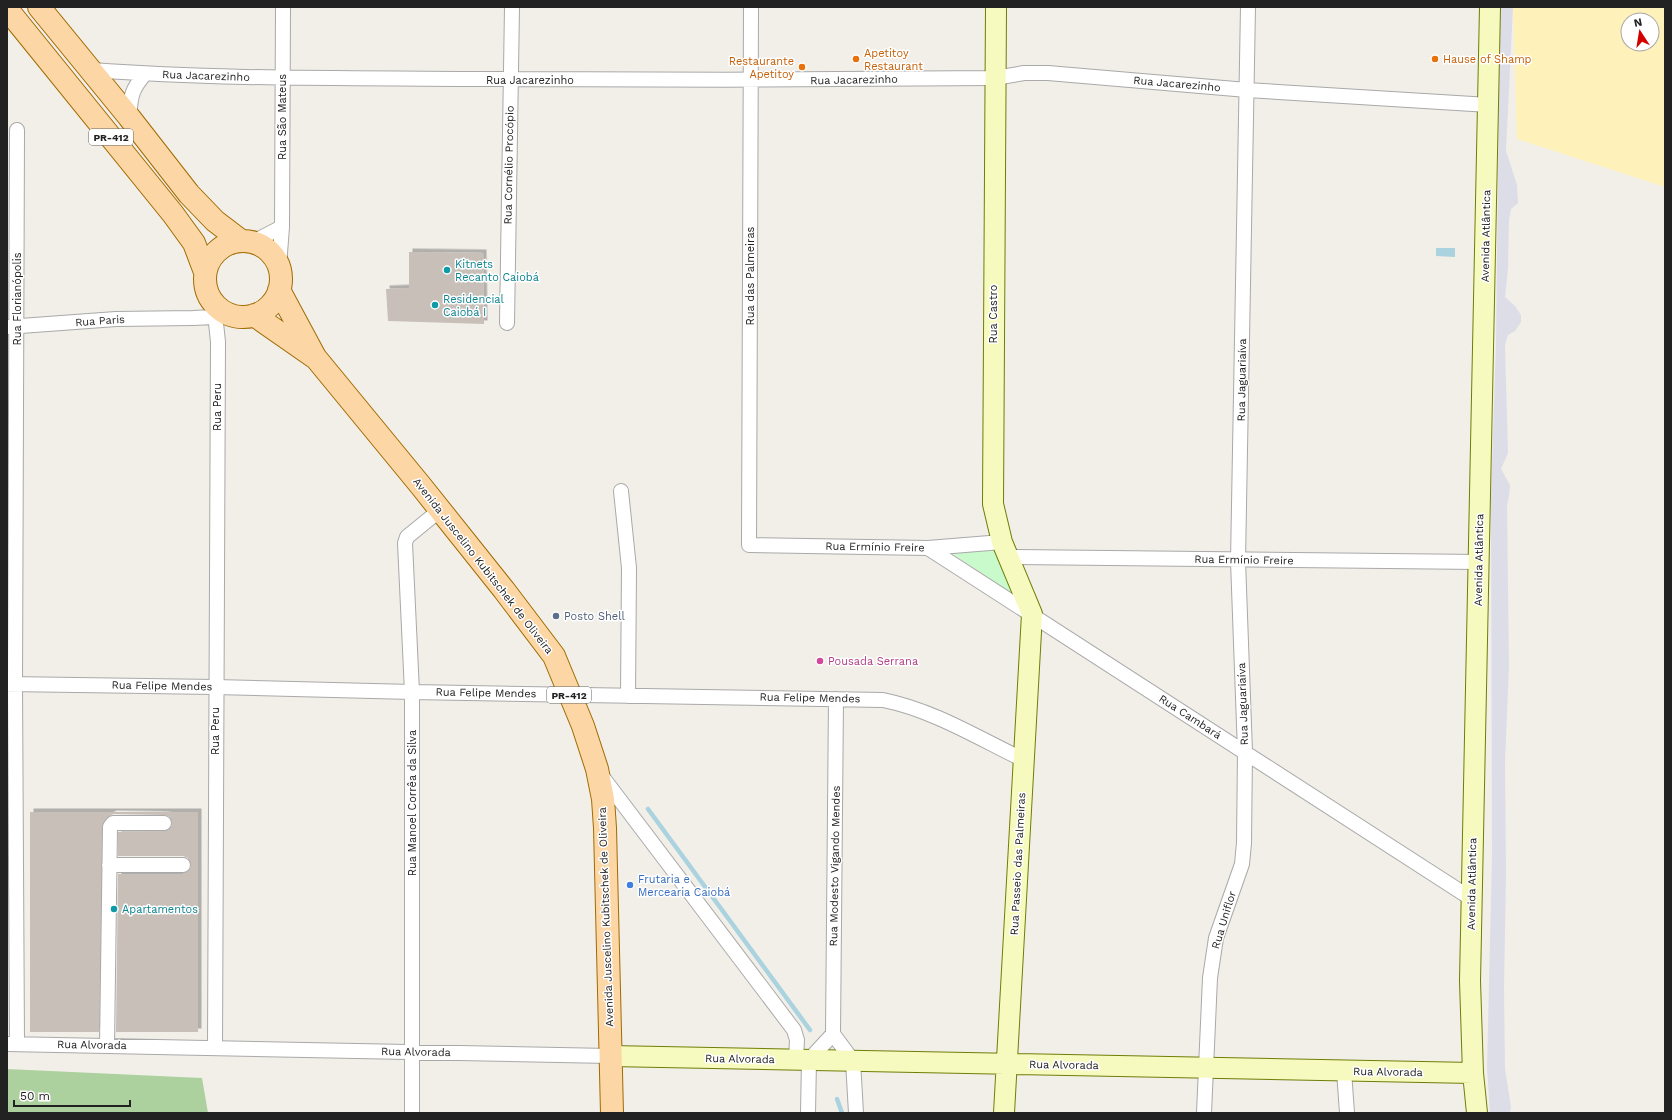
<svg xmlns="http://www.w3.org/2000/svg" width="1672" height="1120" viewBox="0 0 1672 1120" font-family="'Work Sans',sans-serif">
<defs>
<filter id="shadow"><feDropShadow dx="3.5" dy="-3.5" stdDeviation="0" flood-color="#0004"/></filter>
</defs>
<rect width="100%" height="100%" fill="#f2efe9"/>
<path fill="#add19e" d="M7,1069L202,1078L208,1113H7Z"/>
<path fill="#fff1ba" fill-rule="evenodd" d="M1513,7H1665V187L1517,139ZM1628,20H1652V44H1628Z"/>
<path fill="#c8facc" d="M997,549L1016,597L952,553Z"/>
<path fill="#dddde8" d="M1500,7H1513L1506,151L1517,185L1518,203L1511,209L1509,220L1508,269L1505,297L1515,306L1521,315V322L1515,331L1508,335L1505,345L1508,453L1501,469L1510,485L1509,496L1507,506L1509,666L1505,762L1506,875L1504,989L1505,1069L1511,1107L1510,1113H1490L1487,1068L1492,856L1491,498L1496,342Z"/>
<path fill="#aad3df" d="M1436,248H1455V257L1436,256Z"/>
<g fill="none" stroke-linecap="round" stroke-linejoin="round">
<path stroke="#aad3df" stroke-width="4.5" d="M648,809L810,1030
M837,1099L842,1113"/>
</g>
<path fill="#c7bfb8" filter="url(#shadow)" d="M409,252L483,253L484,324L388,321L386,289L409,288Z
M30,812H198V1032H116L118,874H183L190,870L191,865L188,858L183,856H118V832L164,831L171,828L172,823L169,816L164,815L113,814L106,818L102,827L99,1032H30Z"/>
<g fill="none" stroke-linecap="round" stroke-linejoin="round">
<g stroke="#a9a9a9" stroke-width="16">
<path id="street" d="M751,7L749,545L928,548L1002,542
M92,70C214,79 336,78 459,79C638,80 816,80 995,78L1024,73H1048L1247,90L1489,105
M129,117C131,96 131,90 145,74
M17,130L15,685L17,1044
M253,242L282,227
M279,266L282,227L283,7
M214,304L218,342L215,1048
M507,323L512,7
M7,327L116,319L193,318L234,316
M621,491L629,568L628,696
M928,548L1472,899
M1008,557L1479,562
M7,684L215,687L412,692L883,700C933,710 978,738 1024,760
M836,699L833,1034L853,1061L856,1113
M601,775L794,1030L797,1040L796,1060
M109,865H183
M7,1044L610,1056
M107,1046L110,827L113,823H164
M1344,1071L1347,1113
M412,1113V692L405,543L407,537L440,510
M808,1113L809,1060L833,1034
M1204,1113L1210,978L1216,938L1242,864L1244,843L1245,752L1238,561L1248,7"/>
</g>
<g stroke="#707d05" stroke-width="22">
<path id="secondary" d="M996,7L993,504L1002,542L1032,614L1004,1113
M610,1056L1473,1073
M1477,1113L1473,1073L1470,981L1490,7"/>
</g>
<g stroke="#a06b00" stroke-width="24">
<path id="primary" d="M39,7L129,117L189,194L215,221L240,240
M7,9L173,214L194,243L205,272
M205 279a38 38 0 1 1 76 0a38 38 0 1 1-76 0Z
M279,290L315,357L421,486L504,590L554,656L583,726L597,769L603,799L605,828L612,1113
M254,315L314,357"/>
</g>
<use href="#street" stroke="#fff" stroke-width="14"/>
<use href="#secondary" stroke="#f7fabf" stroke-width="20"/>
<use href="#primary" stroke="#fcd6a4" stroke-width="22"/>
</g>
<g fill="#e8710a" stroke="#fff" stroke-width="1.5">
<circle cx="856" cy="59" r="4"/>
<circle cx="1435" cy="59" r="4"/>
<circle cx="802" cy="67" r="4"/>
</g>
<g fill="#0f9aa8" stroke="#fff" stroke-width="1.5">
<circle cx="447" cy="270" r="4"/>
<circle cx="435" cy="305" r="4"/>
<circle cx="114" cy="909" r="4"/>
</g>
<circle fill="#5c6f8a" stroke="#fff" stroke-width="1.5" cx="556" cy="616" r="4"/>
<circle fill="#d1479c" stroke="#fff" stroke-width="1.5" cx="820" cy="661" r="4"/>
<circle fill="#3f7fe0" stroke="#fff" stroke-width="1.5" cx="630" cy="885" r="4"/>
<g text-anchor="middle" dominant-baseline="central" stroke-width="3" stroke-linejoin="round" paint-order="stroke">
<g fill="#fff" stroke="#646464" stroke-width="1">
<rect x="89" y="129" width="44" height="16" rx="3"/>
<rect x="547" y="687" width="44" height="16" rx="3"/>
</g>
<g font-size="10" font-weight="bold" fill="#222">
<text x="111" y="137">PR-412</text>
<text x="569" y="695">PR-412</text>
</g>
<g font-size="11" fill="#c56008" stroke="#fff" text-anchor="start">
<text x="864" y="53">Apetitoy<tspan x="864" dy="13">Restaurant</tspan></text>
<text x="1443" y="59">Hause of Shamp</text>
<text x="794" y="61" text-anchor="end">Restaurante<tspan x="794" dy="13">Apetitoy</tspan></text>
</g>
<g font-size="11" fill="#222" stroke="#fff">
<text transform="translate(206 76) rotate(2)">Rua Jacarezinho</text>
<text x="530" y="80">Rua Jacarezinho</text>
<text transform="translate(854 80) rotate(-1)">Rua Jacarezinho</text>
<text transform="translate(1177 84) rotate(5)">Rua Jacarezinho</text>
<text transform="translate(282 117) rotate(-90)">Rua São Mateus</text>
<text transform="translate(509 165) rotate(-89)">Rua Cornélio Procópio</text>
<text transform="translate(1486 236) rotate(-89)">Avenida Atlântica</text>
<text transform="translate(750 276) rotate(-90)">Rua das Palmeiras</text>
<text transform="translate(17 299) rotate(-90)">Rua Florianópolis</text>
<text transform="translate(993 314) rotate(-90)">Rua Castro</text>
<text transform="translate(100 321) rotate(-4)">Rua Paris</text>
<text transform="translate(1242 380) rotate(-89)">Rua Jaguariaíva</text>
<text transform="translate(217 407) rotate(-90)">Rua Peru</text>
<text transform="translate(875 547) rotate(1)">Rua Ermínio Freire</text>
<text transform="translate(1244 560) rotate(1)">Rua Ermínio Freire</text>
<text transform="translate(1479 560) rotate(-89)">Avenida Atlântica</text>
<text transform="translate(483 566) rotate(52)">Avenida Juscelino Kubitschek de Oliveira</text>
<text transform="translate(162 686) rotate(1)">Rua Felipe Mendes</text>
<text transform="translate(486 693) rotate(1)">Rua Felipe Mendes</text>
<text transform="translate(810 698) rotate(1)">Rua Felipe Mendes</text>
<text transform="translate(1243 704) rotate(-92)">Rua Jaguariaíva</text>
<text transform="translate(1190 717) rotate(33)">Rua Cambará</text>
<text transform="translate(215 731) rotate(-90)">Rua Peru</text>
<text transform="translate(412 803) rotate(-90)">Rua Manoel Corrêa da Silva</text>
<text transform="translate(1018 864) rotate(-87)">Rua Passeio das Palmeiras</text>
<text transform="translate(835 866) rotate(-89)">Rua Modesto Vigando Mendes</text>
<text transform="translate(1472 884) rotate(-89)">Avenida Atlântica</text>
<text transform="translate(606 917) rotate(-92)">Avenida Juscelino Kubitschek de Oliveira</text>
<text transform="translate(1224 920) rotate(-73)">Rua Uniflor</text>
<text transform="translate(92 1045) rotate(1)">Rua Alvorada</text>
<text transform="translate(416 1052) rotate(1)">Rua Alvorada</text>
<text transform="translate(740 1059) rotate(1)">Rua Alvorada</text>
<text transform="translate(1064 1065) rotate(1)">Rua Alvorada</text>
<text transform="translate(1388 1072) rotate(1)">Rua Alvorada</text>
</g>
<g font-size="11" fill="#0d838f" stroke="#fff" text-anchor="start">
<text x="455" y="264">Kitnets<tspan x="455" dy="13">Recanto Caiobá</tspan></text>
<text x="443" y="299">Residencial<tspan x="443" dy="13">Caiobá I</tspan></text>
<text x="122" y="909">Apartamentos</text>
</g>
<g font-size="11" fill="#4e5e75" stroke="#fff" text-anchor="start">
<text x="564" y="616">Posto Shell</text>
</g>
<g font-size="11" fill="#b23c85" stroke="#fff" text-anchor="start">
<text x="828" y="661">Pousada Serrana</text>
</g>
<g font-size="11" fill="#366cbe" stroke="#fff" text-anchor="start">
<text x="638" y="879">Frutaria e<tspan x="638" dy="13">Mercearia Caiobá</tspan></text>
</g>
</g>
<rect width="1672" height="1120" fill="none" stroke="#222222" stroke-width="16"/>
<g transform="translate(1640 32) rotate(348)"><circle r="19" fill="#ffffff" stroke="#a7a7a7"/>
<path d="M0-3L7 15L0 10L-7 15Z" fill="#d40000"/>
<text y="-6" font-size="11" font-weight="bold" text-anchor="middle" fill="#222222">N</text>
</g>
<path d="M14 1100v6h116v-6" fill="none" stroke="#222222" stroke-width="2"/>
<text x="20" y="1100" font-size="12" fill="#222222" stroke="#ffffff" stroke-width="3" paint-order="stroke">50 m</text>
</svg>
